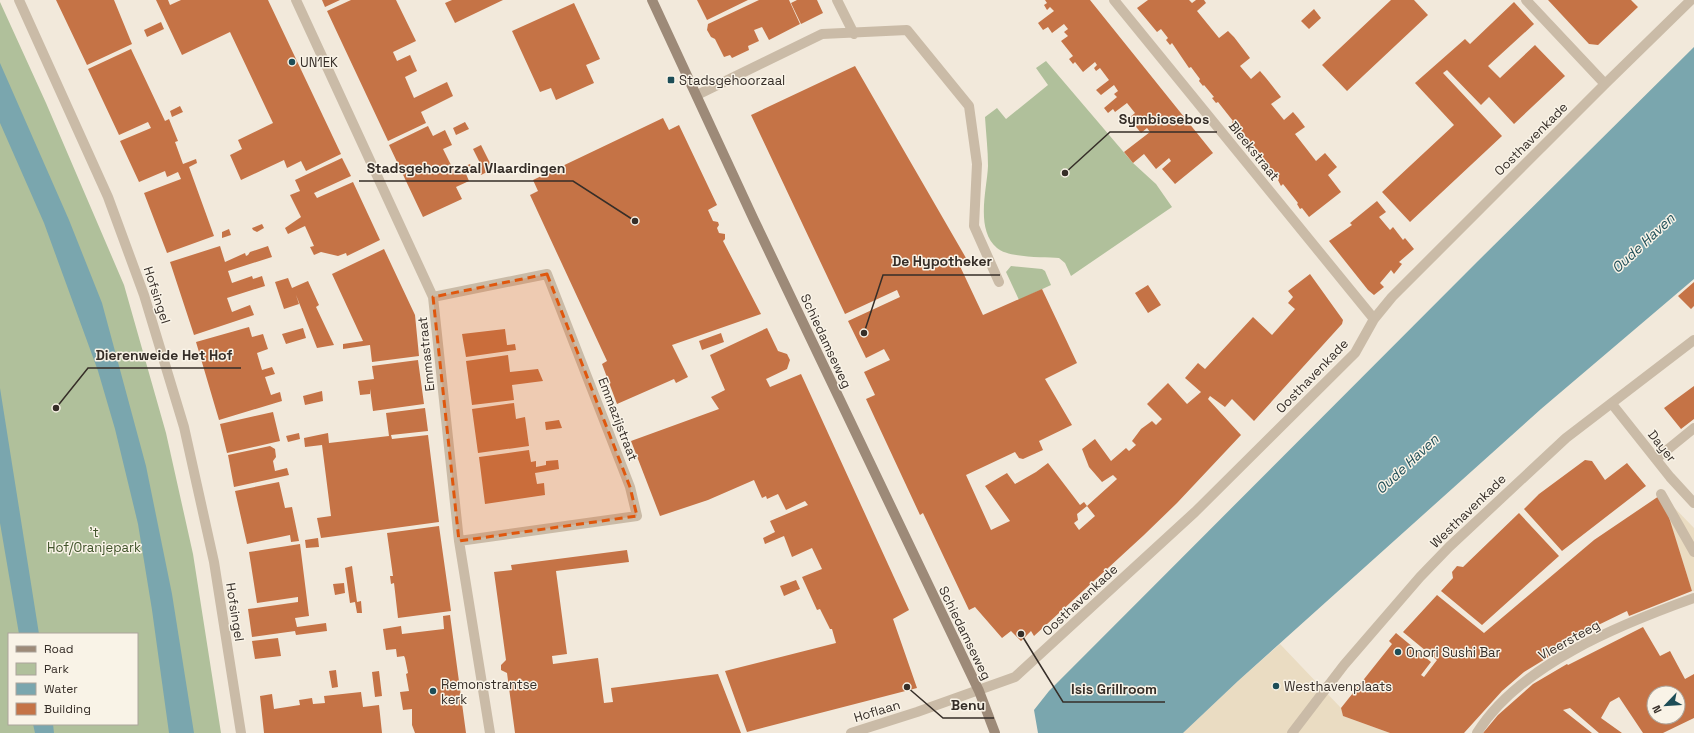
<svg xmlns="http://www.w3.org/2000/svg" width="1694" height="733" viewBox="0 0 1694 733" font-family="'Space Grotesk',sans-serif">
<rect width="100%" height="100%" fill="#f2e9db"/>
<path fill="#b0c09b" fill-rule="evenodd" d="M0,2L46,103L124,285L166,433L193,554L221,733H0ZM9,634H137V724H9Z
M1046,61L1133,163L1156,184L1172,207L1071,276L1065,263L1059,258C1045,257 1008,258 997,248C975,229 987,190 988,166C988,150 986,134 985,117L997,108L1006,119L1048,85L1036,68Z
M1011,266L1042,269L1045,271L1051,285L1019,300L1006,272Z"/>
<path fill="#eadcc2" d="M1661,494L1694,528V591H1692Z
M1280,644L1341,708L1343,716L1390,733H1183L1238,681Z"/>
<path fill="#7aa6ae" d="M1694,47V279L1541,409L1238,681L1183,733H1038L1034,710L1049,691L1477,262Z
M0,63L69,220L102,303L146,466L172,594L194,733H169L152,610L138,524L115,429L98,371L44,223L0,123Z
M0,388L39,634H19L0,523Z
M33,724H53L54,733H35Z"/>
<path fill="#c57346" fill-rule="evenodd" d="M56,0H114L132,44L87,65Z
M156,0H168L170,5L181,0H268L341,154L306,171L301,161L287,168L284,160L241,180L230,155L242,149L238,140L273,123L230,32L182,55Z
M322,0H340L325,7Z
M351,0H396L416,41L393,52L397,61L410,55L417,71L405,77L414,98L447,82L453,96L421,112L426,123L388,141L327,11Z
M452,0H503L455,23L445,3Z
M697,0H748L707,20Z
M759,0H789L800,24L769,40L762,27L754,30L759,41L748,46L749,50L732,58L730,55L724,57L715,39L711,37L707,30L708,24Z
M797,0H817L823,13L801,24L791,3Z
M1045,0H1090L1213,153L1175,184L1162,169L1171,161L1169,158L1156,169L1144,154L1133,163L1124,152L1150,132L1147,128L1141,133L1129,118L1135,113L1127,103L1115,112L1113,109L1108,113L1104,108L1117,97L1114,94L1118,91L1114,85L1101,95L1096,90L1109,80L1100,68L1096,71L1094,68L1097,65L1095,62L1083,72L1075,62L1073,64L1069,59L1073,56L1061,41L1068,36L1064,32L1068,29L1064,24L1052,33L1048,27L1043,30L1038,23L1054,11L1050,7L1047,10L1044,5L1047,3Z
M1148,0H1189L1192,3L1196,0H1204L1206,3L1197,11L1219,38L1228,31L1234,37L1250,58L1240,66L1251,79L1260,71L1266,78L1281,97L1271,104L1284,120L1293,112L1299,119L1305,127L1295,134L1316,161L1325,153L1337,167L1328,175L1341,192L1309,217L1302,208L1300,209L1297,204L1298,203L1283,184L1281,186L1278,180L1279,179L1271,168H1268L1264,163L1266,162L1251,143L1249,144L1245,139L1247,138L1237,126L1235,127L1232,122L1233,121L1218,102L1216,103L1212,98L1214,97L1204,85L1203,86L1199,81L1200,79L1191,67L1189,68L1172,43L1170,45L1166,40L1168,38L1161,29L1157,32L1137,8Z
M1391,0H1414L1428,15L1347,91L1322,65Z
M1548,0H1631L1638,7L1598,45L1589,44Z
M1514,2L1534,24L1488,66L1500,78L1535,45L1565,76L1514,124L1489,97L1481,105L1447,70L1443,73L1502,136L1410,222L1382,192L1454,125L1415,83L1465,39L1470,44Z
M574,3L600,59L586,65L594,83L556,100L551,88L540,92L512,31Z
M1314,9L1321,18L1309,29L1301,21Z
M161,22L164,29L147,37L144,30Z
M131,49L165,121L169,119L178,141L175,142L183,164L196,159L197,163L189,167L214,236L167,253L144,193L181,179L178,172L167,177L165,171L139,182L120,141L151,128L148,122L119,135L88,69Z
M855,66L966,258L958,262L983,315L1042,289L1077,363L1045,379L1072,425L1039,441L1043,450L1023,459L1019,458L1015,452L966,475L991,530L1010,521L985,486L1007,473L1015,484L1036,472L1048,463L1080,505L1084,502L1087,506L1117,479L1113,475L1102,482L1089,467L1082,449L1095,439L1111,461L1126,448L1129,451L1136,445L1132,441L1141,429L1152,421L1156,425L1162,419L1147,404L1168,383L1187,404L1201,392L1185,378L1198,363L1205,369L1253,317L1272,335L1295,309L1288,303L1293,297L1288,291L1310,274L1343,320L1342,324L1254,421L1232,399L1225,407L1210,396L1208,399L1241,435L1177,503L1144,535L1034,636L1031,631L1021,641L1011,631L1002,638L975,607L969,610L923,513L920,515L866,399L875,395L864,372L890,360L884,349L866,358L848,321L900,297L897,290L845,314L751,115ZM1087,506L1095,516L1079,530L1074,523L1078,520L1077,514Z
M180,106L183,112L172,117L170,111Z
M663,118L669,130L679,125L717,205L708,210L713,221L718,222L719,225L717,228L719,233L725,234V239L723,241L761,314L672,345L688,377L676,383L674,379L617,404L602,364L607,361L530,195L538,191L533,180Z
M465,122L469,129L456,135L453,128Z
M428,126L433,136L445,130L452,145L443,149L454,171L470,164L473,171L466,174L469,181L456,187L462,199L423,217L389,145Z
M481,145L493,169L481,175L478,169L482,167L473,149Z
M342,158L351,176L314,193L317,198L353,182L380,240L347,256L346,253L338,256L321,252L314,255L310,247L314,246L305,226L288,234L285,228L301,217L290,195L300,191L295,180Z
M1377,201L1386,212L1379,217L1390,230L1393,227L1403,240L1405,238L1414,249L1399,262L1402,264L1394,274L1391,270L1380,283L1384,287L1374,295L1368,290L1329,241L1352,225L1350,223Z
M262,224L264,228L257,232L253,230L252,228Z
M229,229L231,235L222,238V232Z
M220,246L225,262L245,253L246,256L248,255L250,252L268,246L272,257L228,271L232,283L252,276L253,279L262,276L265,286L227,298L232,312L250,305L254,315L194,335L170,262Z
M384,249L415,315L419,356L372,362L370,345L343,349V344L363,341L332,274Z
M288,278L292,288L308,281L319,305L316,307L334,345L317,348L296,295L299,304L284,309L275,282Z
M1694,282V306L1691,309L1678,296Z
M1148,285L1161,305L1148,313L1135,293Z
M249,327L252,337L263,334L268,349L257,353L262,370L272,367L275,374L265,377L271,395L280,392L282,401L219,420L196,342Z
M303,328L306,338L286,344L282,334Z
M767,328L778,351L787,354L790,360L787,369L766,379L770,387L801,374L909,610L893,619L917,688L747,732L725,671L836,643L832,629H830L820,609L817,610L802,577L822,569L812,548L792,557L784,536L765,544L763,538L775,532L770,521L808,505L805,501L786,510L778,494L767,499L766,496L762,498L754,480L708,500L660,516L631,441L719,409L711,397L725,390L710,355Z
M505,329L507,345L515,344L516,350L466,357L462,334Z
M721,333L724,342L702,350L699,341Z
M508,355L510,372L538,369L543,381L512,385L514,400L472,405L466,361Z
M418,360L424,404L373,411L370,389V394L360,395L358,381L374,379L372,366Z
M1694,386V419L1681,429L1664,408Z
M322,391L323,401L305,405L303,396Z
M514,403L516,419L525,417L529,446L478,453L472,409Z
M425,408L428,431L391,435L392,439L428,435L439,522L321,538L317,518L331,516L322,445L305,447L304,438L328,433L329,443L389,436L386,413Z
M273,412L280,441L227,453L220,424Z
M559,420L562,428L546,430L545,422Z
M299,433L300,439L288,442L286,436Z
M270,446L275,449L276,457L273,461L275,471L287,468L289,475L234,487L228,455Z
M529,450L531,462L536,461V467L546,465V461L558,460L559,469L535,473L537,484L544,483L545,495L485,504L479,457Z
M1585,460L1592,461L1605,480L1627,463L1646,486L1562,551L1524,509L1539,494Z
M279,482L285,508L292,507L299,541L291,542L290,535L247,544L235,491Z
M1659,496L1663,498L1692,591L1629,616L1627,611L1557,645L1560,650L1524,672L1502,691L1464,733H1390L1343,716L1341,708L1392,644L1389,641L1396,633L1431,662L1421,675L1424,677L1437,660L1403,632L1437,595L1484,633L1594,540Z
M1519,513L1559,556L1482,625L1441,591L1453,578L1452,572L1457,566L1463,567Z
M439,526L451,611L398,618L394,583L391,584L390,576H393L387,533Z
M318,538L319,547L306,548L305,540Z
M300,544L309,616L295,618L297,627L326,623L327,631L296,635L295,631L252,637L248,609L298,602V597L257,603L249,552Z
M627,550L629,562L556,571L567,654L552,656L553,664L598,658L604,703L613,702L611,688L718,674L741,733H515L507,673L501,670V665L506,660L494,572L512,570L511,565Z
M352,566L357,602L361,601L362,613H357L355,602L350,603L345,568Z
M796,580L800,589L784,596L780,586Z
M344,583L345,593L335,595L333,584Z
M450,615L466,733H415L412,725V709L403,710L400,692L409,691L406,674L408,673L405,658L404,656L397,657L396,649L386,650L383,629L401,626L402,634L444,629L443,616Z
M1643,627L1660,656L1670,651L1685,679L1694,674V718L1663,733H1643L1619,697L1610,702L1601,718L1622,733H1599L1570,708L1563,710L1592,733H1483L1498,715L1533,684L1567,664L1568,665ZM1654,693H1678V717H1654Z
M278,638L281,656L255,659L252,641Z
M336,670L338,687L332,688L329,671Z
M379,671L382,696L375,697L372,672Z
M361,692L363,707L379,705L382,733H264L260,696L272,694L274,709L300,705L299,700L312,698L313,704L325,703L324,696Z"/>
<g fill="none" stroke-linecap="round" stroke-linejoin="round">
<path stroke="#cabba7" stroke-width="10" d="M19,0L108,197L144,295L184,427L214,562L241,733
M296,0L433,297L459,541L490,733
M837,0L854,34
M1114,0L1374,319
M1526,0L1605,84
M697,95L822,34L907,30L969,106L977,164L974,226L999,282
M433,297L547,274L630,487L637,516L459,541
M1612,404L1670,477L1694,503
M1656,459L1694,428
M1661,494L1694,552
M851,733L917,712L1015,677L1195,512L1355,353L1374,319L1392,297L1605,84L1691,0
M1292,733L1344,665L1420,577L1449,547L1566,438L1694,340
M1477,733C1519,665 1621,624 1694,598"/>
<path stroke="#9d8a78" stroke-width="10" d="M652,0L754,220L979,691L995,733"/>
</g>
<path fill="#df570d" fill-opacity="0.2" stroke="#df570d" stroke-width="3" stroke-dasharray="8 5" stroke-linejoin="round" d="M547,274L630,487L637,516L459,541L433,297Z"/>
<g fill="#1d4d57" stroke="#f9f3e7" stroke-width="1.5">
<circle cx="292" cy="62" r="4"/>
<rect x="667" y="76" width="8" height="8" rx="2"/>
<circle cx="1398" cy="652" r="4"/>
<circle cx="1276" cy="686" r="4"/>
<circle cx="433" cy="691" r="4"/>
</g>
<g text-anchor="middle" dominant-baseline="central" stroke-width="3" stroke-linejoin="round" paint-order="stroke">
<g font-size="13" fill="#362e28" stroke="#f9f3e7" text-anchor="start">
<text x="300" y="62">UN1EK</text>
<text x="679" y="80">Stadsgehoorzaal</text>
<text x="1406" y="652">Onori Sushi Bar</text>
<text x="441" y="684">Remonstrantse<tspan x="441" dy="15">kerk</tspan></text>
<text x="1284" y="686">Westhavenplaats</text>
</g>
<g font-size="13" fill="#362e28" stroke="#f9f3e7">
<text transform="translate(1531 139) rotate(-45)">Oosthavenkade</text>
<text transform="translate(1254 151) rotate(51)">Bleekstraat</text>
<text transform="translate(157 295) rotate(72)">Hofsingel</text>
<text transform="translate(826 341) rotate(65)">Schiedamseweg</text>
<text transform="translate(426 354) rotate(-96)">Emmastraat</text>
<text transform="translate(1312 376) rotate(-46)">Oosthavenkade</text>
<text transform="translate(618 419) rotate(69)">Emmazijstraat</text>
<text transform="translate(1662 446) rotate(52)">Dayer</text>
<text transform="translate(1468 511) rotate(-44)">Westhavenkade</text>
<text transform="translate(1080 600) rotate(-43)">Oosthavenkade</text>
<text transform="translate(235 612) rotate(81)">Hofsingel</text>
<text transform="translate(965 633) rotate(64)">Schiedamseweg</text>
<text transform="translate(1569 640) rotate(-29)">Vleersteeg</text>
<text transform="translate(877 711) rotate(-17)">Hoflaan</text>
</g>
<g font-size="13" fill="#41542b" stroke="#f9f3e7">
<text x="94" y="532">'t<tspan x="94" dy="15">Hof/Oranjepark</tspan></text>
</g>
<g font-size="14" font-style="italic" fill="#1d4d57" stroke="#f9f3e7">
<text transform="translate(1643 243) rotate(-43)">Oude Haven</text>
<text transform="translate(1407 464) rotate(-43)">Oude Haven</text>
</g>
</g>
<path fill="none" stroke="#362e28" stroke-width="1.5" d="M1065 173L1110 132H1217M635 221L573 181H359M864 333L883 275H1000M56 408L88 368H241M1021 634L1063 702H1165M907 687L943 718H994"/>
<g fill="#362e28" stroke="#f9f3e7" stroke-width="1.5">
<circle cx="1065" cy="173" r="4"/>
<circle cx="635" cy="221" r="4"/>
<circle cx="864" cy="333" r="4"/>
<circle cx="56" cy="408" r="4"/>
<circle cx="1021" cy="634" r="4"/>
<circle cx="907" cy="687" r="4"/>
</g>
<g font-size="14" text-anchor="middle" font-weight="bold" fill="#362e28" stroke="#f9f3e7" stroke-width="3" stroke-linejoin="round" paint-order="stroke">
<text x="1164" y="124">Symbiosebos</text>
<text x="466" y="173">Stadsgehoorzaal Vlaardingen</text>
<text x="942" y="266">De Hypotheker</text>
<text x="164" y="360">Dierenweide Het Hof</text>
<text x="1114" y="694">Isis Grillroom</text>
<text x="968" y="710">Benu</text>
</g>
<rect x="8" y="633" width="130" height="92" fill="#f9f3e7" stroke="#aba49b"/>
<rect x="16" y="646" width="20" height="6" fill="#9d8a78" stroke="#aba49b"/>
<text x="44" y="653" font-size="12" fill="#362e28">Road</text>
<rect x="16" y="663" width="20" height="12" fill="#b0c09b" stroke="#aba49b"/>
<text x="44" y="673" font-size="12" fill="#362e28">Park</text>
<rect x="16" y="683" width="20" height="12" fill="#7aa6ae" stroke="#aba49b"/>
<text x="44" y="693" font-size="12" fill="#362e28">Water</text>
<rect x="16" y="703" width="20" height="12" fill="#c57346" stroke="#aba49b"/>
<text x="44" y="713" font-size="12" fill="#362e28">Building</text>
<g transform="translate(1666 705) rotate(245)"><circle r="19" fill="#f9f3e7" stroke="#aba49b"/>
<path d="M0-3L7 15L0 10L-7 15Z" fill="#1d4d57"/>
<text y="-6" font-size="11" font-weight="bold" text-anchor="middle" fill="#362e28">N</text>
</g>
</svg>
